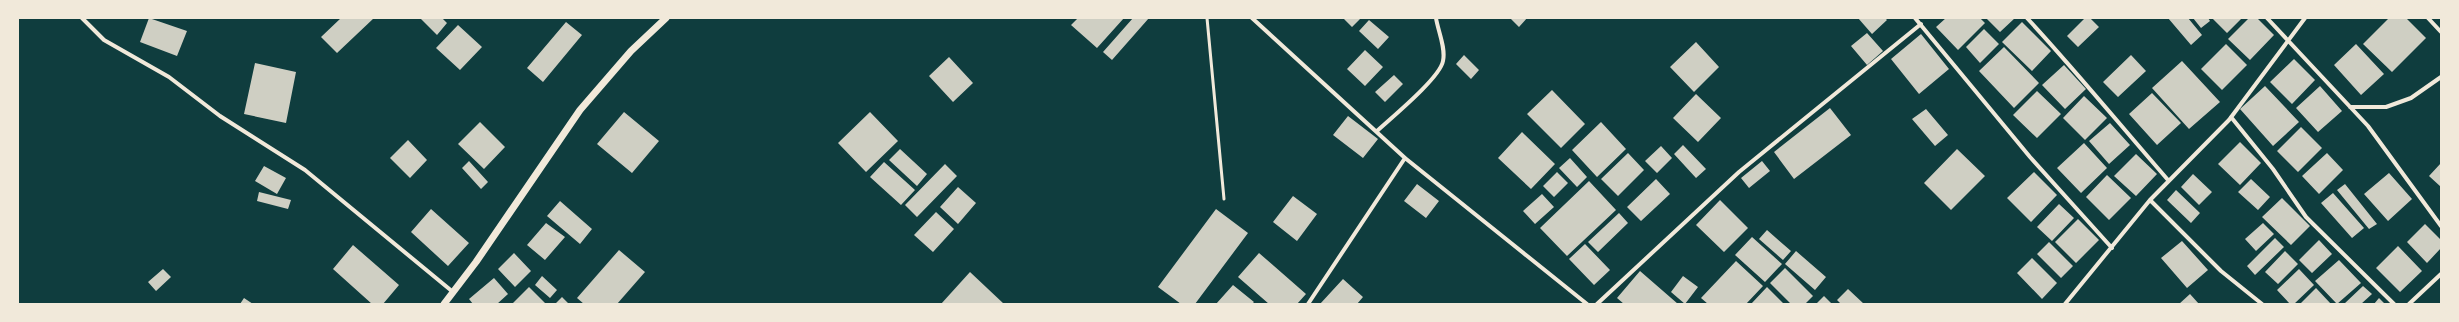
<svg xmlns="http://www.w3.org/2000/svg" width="2459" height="322" viewBox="0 0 2459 322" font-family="'Roboto Condensed',sans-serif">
<rect width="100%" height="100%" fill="#0f3d3e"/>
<path fill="#cfcfc3" d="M149,18L187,31L177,56L140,42Z
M341,18H374L337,53L321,37Z
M420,18H442L447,23L437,35Z
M1078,18H1124L1097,48L1071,25Z
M1133,18H1149L1112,60L1103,52Z
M1343,18H1361L1352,27Z
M1510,18H1527L1519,27Z
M1858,18H1885L1887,20L1872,34Z
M1946,18H1980L1985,23L1958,50L1936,27Z
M1986,18H2015L2000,32Z
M2085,18H2090L2099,27L2078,47L2067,36Z
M2168,18H2188L2202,35L2191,45Z
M2193,18H2208L2210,21L2201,28Z
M2212,18H2242L2227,33Z
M2249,18H2257L2274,35L2250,60L2228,39Z
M2389,18H2406L2426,38L2392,72L2363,44Z
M1369,20L1389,37L1378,49L1359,31Z
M566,22L582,35L543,82L527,68Z
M2022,22L2051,51L2032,71L2002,42Z
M458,25L482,47L460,70L436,48Z
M1984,29L1999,44L1980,63L1966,47Z
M1867,33L1883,51L1867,65L1851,46Z
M1921,34L1949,69L1919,94L1891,59Z
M1696,42L1719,67L1694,92L1670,67Z
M2226,44L2247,65L2222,90L2201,69Z
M2356,44L2384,74L2361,95L2334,65Z
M2004,47L2039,83L2014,108L1979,71Z
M1365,50L1383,67L1365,86L1347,69Z
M1464,55L1479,70L1471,79L1456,64Z
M2131,55L2146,71L2118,97L2103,82Z
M949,57L973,83L953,102L929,76Z
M2294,59L2315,80L2292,104L2270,82Z
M2182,61L2220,102L2189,129L2152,88Z
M255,63L296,72L286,123L244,114Z
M2064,65L2086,89L2065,109L2042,85Z
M1394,75L1403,84L1385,102L1375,92Z
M2265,86L2299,122L2273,146L2240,109Z
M2320,86L2342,111L2318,132L2296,108Z
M1552,90L1585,124L1561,148L1527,114Z
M2037,91L2061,114L2037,138L2013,115Z
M2152,93L2181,123L2157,145L2129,114Z
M1696,94L1721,118L1698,142L1673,118Z
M2084,96L2107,118L2085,140L2063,118Z
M1830,108L1851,135L1794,179L1774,152Z
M1926,109L1948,135L1935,146L1912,119Z
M624,112L659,141L632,173L597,144Z
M870,112L898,141L866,172L838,143Z
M1348,116L1378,139L1363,158L1333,135Z
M480,122L505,147L484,169L458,144Z
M1601,122L1626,149L1597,177L1572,150Z
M2110,123L2130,145L2109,164L2089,141Z
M2301,127L2322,148L2298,172L2277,151Z
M1522,132L1555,164L1531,189L1498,158Z
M408,140L427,160L410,178L390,158Z
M2240,142L2261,163L2240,185L2218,164Z
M2084,143L2107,168L2081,193L2057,168Z
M1683,145L1706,169L1696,178L1674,154Z
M1661,146L1672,158L1657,173L1645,161Z
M900,149L927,174L917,186L889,160Z
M1957,149L1985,176L1951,210L1924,183Z
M1628,153L1644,170L1618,196L1601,179Z
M2327,153L2343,170L2319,194L2302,176Z
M2136,154L2157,174L2136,196L2114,176Z
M1570,158L1587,177L1577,187L1559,168Z
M469,161L488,182L481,189L462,168Z
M1762,161L1770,171L1749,188L1741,178Z
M884,162L915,190L901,205L870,177Z
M2441,163V187L2429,176Z
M945,164L957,176L917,217L905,205Z
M264,166L286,178L277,194L255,181Z
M1557,172L1568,183L1554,197L1543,186Z
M2034,172L2057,195L2031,222L2007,198Z
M2389,173L2412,199L2388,221L2364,194Z
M2193,174L2212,192L2199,205L2181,187Z
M2107,175L2131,198L2109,220L2086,197Z
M1656,179L1670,194L1641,221L1627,207Z
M2251,179L2270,197L2258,210L2238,192Z
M1589,181L1616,210L1567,256L1540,228Z
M1417,184L1439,201L1426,218L1404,201Z
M2345,184L2377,224L2369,229L2337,190Z
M958,187L976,203L958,224L940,207Z
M2176,190L2200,213L2191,223L2167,200Z
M259,192L291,200L288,209L257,201Z
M2333,193L2364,228L2352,238L2321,203Z
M1542,194L1554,207L1535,224L1523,211Z
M1293,196L1317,214L1297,241L1273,222Z
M2282,198L2310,226L2291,245L2262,217Z
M1720,200L1748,228L1724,252L1696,225Z
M560,201L592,229L580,244L547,216Z
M2059,204L2074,218L2052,241L2037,227Z
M431,209L469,243L448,266L411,232Z
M1216,209L1248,233L1195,304H1181L1158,287Z
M936,212L954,229L933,252L914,235Z
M1619,213L1628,223L1598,252L1588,242Z
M2078,219L2099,240L2076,263L2055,242Z
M546,223L565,237L545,260L527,245Z
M2263,223L2274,234L2256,251L2245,239Z
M2425,224L2441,240V248L2427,263L2407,242Z
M1767,230L1791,251L1783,260L1759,239Z
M1752,237L1782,264L1765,282L1735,255Z
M2275,238L2284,247L2255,275L2247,266Z
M2319,240L2332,254L2312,273L2299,260Z
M2182,241L2208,270L2187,288L2161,258Z
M2049,242L2073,266L2061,278L2037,254Z
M1585,244L1610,270L1594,285L1569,259Z
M353,245L399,285L383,304H372L333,269Z
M2398,246L2422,271L2400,292L2376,268Z
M619,250L645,272L617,304H584L577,298Z
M1796,251L1826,277L1815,290L1785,264Z
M2285,251L2298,264L2278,284L2265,272Z
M514,253L531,271L515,287L498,269Z
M1259,253L1306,294L1297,304H1269L1238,277Z
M2032,258L2057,283L2042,299L2017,273Z
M2339,260L2361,283L2337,304L2315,281Z
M1736,261L1763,286L1746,304H1708L1701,298Z
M1785,268L1813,296L1805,304H1791L1770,283Z
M163,269L171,277L156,291L148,282Z
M2299,269L2314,285L2294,304H2290L2277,290Z
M1640,271L1678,304H1624L1617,298Z
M970,272L1004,304H941Z
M542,276L557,290L550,298L535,285Z
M1683,276L1698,287L1685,304L1671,292Z
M494,278L508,294L497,304H473L469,299Z
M1343,279L1363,297L1357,304H1320Z
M1233,285L1254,302L1252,304H1216Z
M2363,286L2372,294L2361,304H2344Z
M529,287L546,304H512Z
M1767,287L1784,304H1751Z
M2316,288L2331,304H2300Z
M1848,289L1864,304H1841L1837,300Z
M2190,294L2199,304H2179Z
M1824,296L1832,304H1816Z
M562,297L569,304H555Z
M244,298L253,304H240Z
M2379,298L2385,304H2374Z"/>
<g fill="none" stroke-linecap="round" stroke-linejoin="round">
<path stroke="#f1e9da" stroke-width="3" d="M1207,18L1224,199"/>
<path stroke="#f1e9da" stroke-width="4" d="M82,18L104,40L169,77L220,116L305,170L453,292
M1252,18L1405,158L1587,304
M1915,18L2030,157L2112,248
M2027,18C2076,71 2121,126 2168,180
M2267,18L2368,126L2441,226
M2428,18L2441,32
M2350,107H2386L2411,98L2441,77
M2231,117L2273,169L2306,217L2394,304
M1377,131C1391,118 1440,78 1443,61C1446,48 1438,31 1436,18
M2150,200L2221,271L2262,304
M1308,304L1405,158
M1597,304L1739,172L1921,24
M2065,304L2150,200L2229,120L2305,18
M2409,304L2441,274"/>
<path stroke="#f1e9da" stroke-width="7" d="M444,304L476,262L580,110L631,51L666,18"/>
</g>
<rect width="2459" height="322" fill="none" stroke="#f1e9da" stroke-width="38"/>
</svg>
